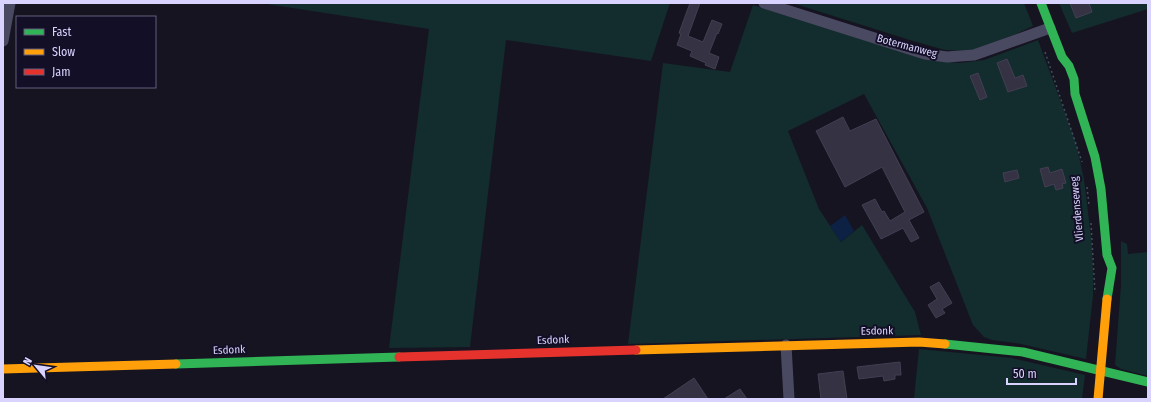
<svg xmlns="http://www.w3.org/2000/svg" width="1151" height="402" viewBox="0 0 1151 402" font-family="'Fira Sans Condensed',sans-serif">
<rect width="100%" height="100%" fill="#161421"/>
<path fill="#132c2d" d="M260,3H670L651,61L506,40L470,347L389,348L429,29Z
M792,3H1024L1033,26L1016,34L972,51H963L945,50L913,41Z
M1059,3H1148V9L1072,33Z
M753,5L942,61L959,63L984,60L1038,40L1076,143L1084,179L1092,245L1093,273V296L1086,359L1021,344L992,340L984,337L973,325L927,208L864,94L788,131L819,209L841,242L862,225L915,312L921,335L628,344L663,63L730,72Z
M1121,241L1127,244L1128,254L1148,252V376L1121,369L1115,365L1121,285Z
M919,349L1012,358L1085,375L1082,399H914Z"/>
<path fill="#0d2144" d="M845,215L854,231L841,242L830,226Z"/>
<path fill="#343243" stroke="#433f54" d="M690,3H700L688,36L703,42L712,20L722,24L718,34L717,33L709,53L719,57L715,69L705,65L706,63L690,56L692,51L677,45L681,34L679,33Z
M1070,3H1089L1092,12L1076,18Z
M1007,59L1015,78L1023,75L1027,86L1008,92L997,63Z
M978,73L987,97L980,100L970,76Z
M843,117L850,131L876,119L924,212L909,220L919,238L911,242L903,228L881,239L862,205L875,199L882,212L884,211L890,221L905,212L882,167L845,187L816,131Z
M1048,167L1050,173L1062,169L1066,183L1062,184L1063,188L1056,190L1054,184L1045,187L1040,169Z
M1017,170L1019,178L1005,182L1003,173Z
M939,282L952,303L942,309L945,313L936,318L928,305L937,299L930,287Z
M900,362L901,375H895V379L884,381L883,376L859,379L857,367Z
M843,371L847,399H821L818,374Z
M694,378L708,399H663Z
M740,389L747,399H724Z"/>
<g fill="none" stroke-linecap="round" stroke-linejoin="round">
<path stroke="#44505f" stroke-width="1.5" stroke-dasharray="2 3" stroke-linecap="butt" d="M1045,52L1082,162
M1087,187L1089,205
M1091,223L1095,293"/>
<path stroke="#4a4962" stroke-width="11" d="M764,3L925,54L947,57L974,55L1050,28
M3,41L10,3
M786,345L789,399"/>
<path stroke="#30b455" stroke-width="9" d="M1041,3L1062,57L1069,66L1074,79L1075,94L1095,157L1101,189L1107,255L1112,268L1107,299
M945,344L1023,352L1148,382
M176,364L399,357"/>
<path stroke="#ff9f0a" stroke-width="9" d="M636,350L919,342L945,344
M3,369L176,364
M1098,399L1107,299"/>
<path stroke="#e5322d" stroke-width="9" d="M399,357L636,350"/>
</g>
<g text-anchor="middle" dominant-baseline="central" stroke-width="4" stroke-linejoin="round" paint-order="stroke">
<g font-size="11" fill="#d9d4ff" stroke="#130f26">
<text transform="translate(907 46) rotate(15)">Botermanweg</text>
<text transform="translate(1077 209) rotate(-95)">Vlierdenseweg</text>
<text transform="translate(877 331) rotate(-1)">Esdonk</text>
<text transform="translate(553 340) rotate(-2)">Esdonk</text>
<text transform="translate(229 350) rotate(-2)">Esdonk</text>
</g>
</g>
<rect width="1151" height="402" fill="none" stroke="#d9d4ff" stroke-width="8"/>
<rect x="16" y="16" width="140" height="72" fill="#130f26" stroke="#625e7d"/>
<rect x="24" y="29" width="20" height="6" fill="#30b455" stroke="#625e7d"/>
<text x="52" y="36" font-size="12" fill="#d9d4ff">Fast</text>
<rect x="24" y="49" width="20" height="6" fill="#ff9f0a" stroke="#625e7d"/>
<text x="52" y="56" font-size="12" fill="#d9d4ff">Slow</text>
<rect x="24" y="69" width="20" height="6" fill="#e5322d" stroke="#625e7d"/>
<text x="52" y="76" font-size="12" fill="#d9d4ff">Jam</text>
<g transform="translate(36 366) rotate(299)" stroke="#130f26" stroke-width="3" paint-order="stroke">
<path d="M0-3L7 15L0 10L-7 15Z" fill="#d9d4ff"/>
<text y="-6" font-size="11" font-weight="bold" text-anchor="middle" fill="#d9d4ff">N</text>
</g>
<path d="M1007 378v6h69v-6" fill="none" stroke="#d9d4ff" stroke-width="2"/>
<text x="1013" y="378" font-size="12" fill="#d9d4ff" stroke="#130f26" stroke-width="3" paint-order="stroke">50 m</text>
</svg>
